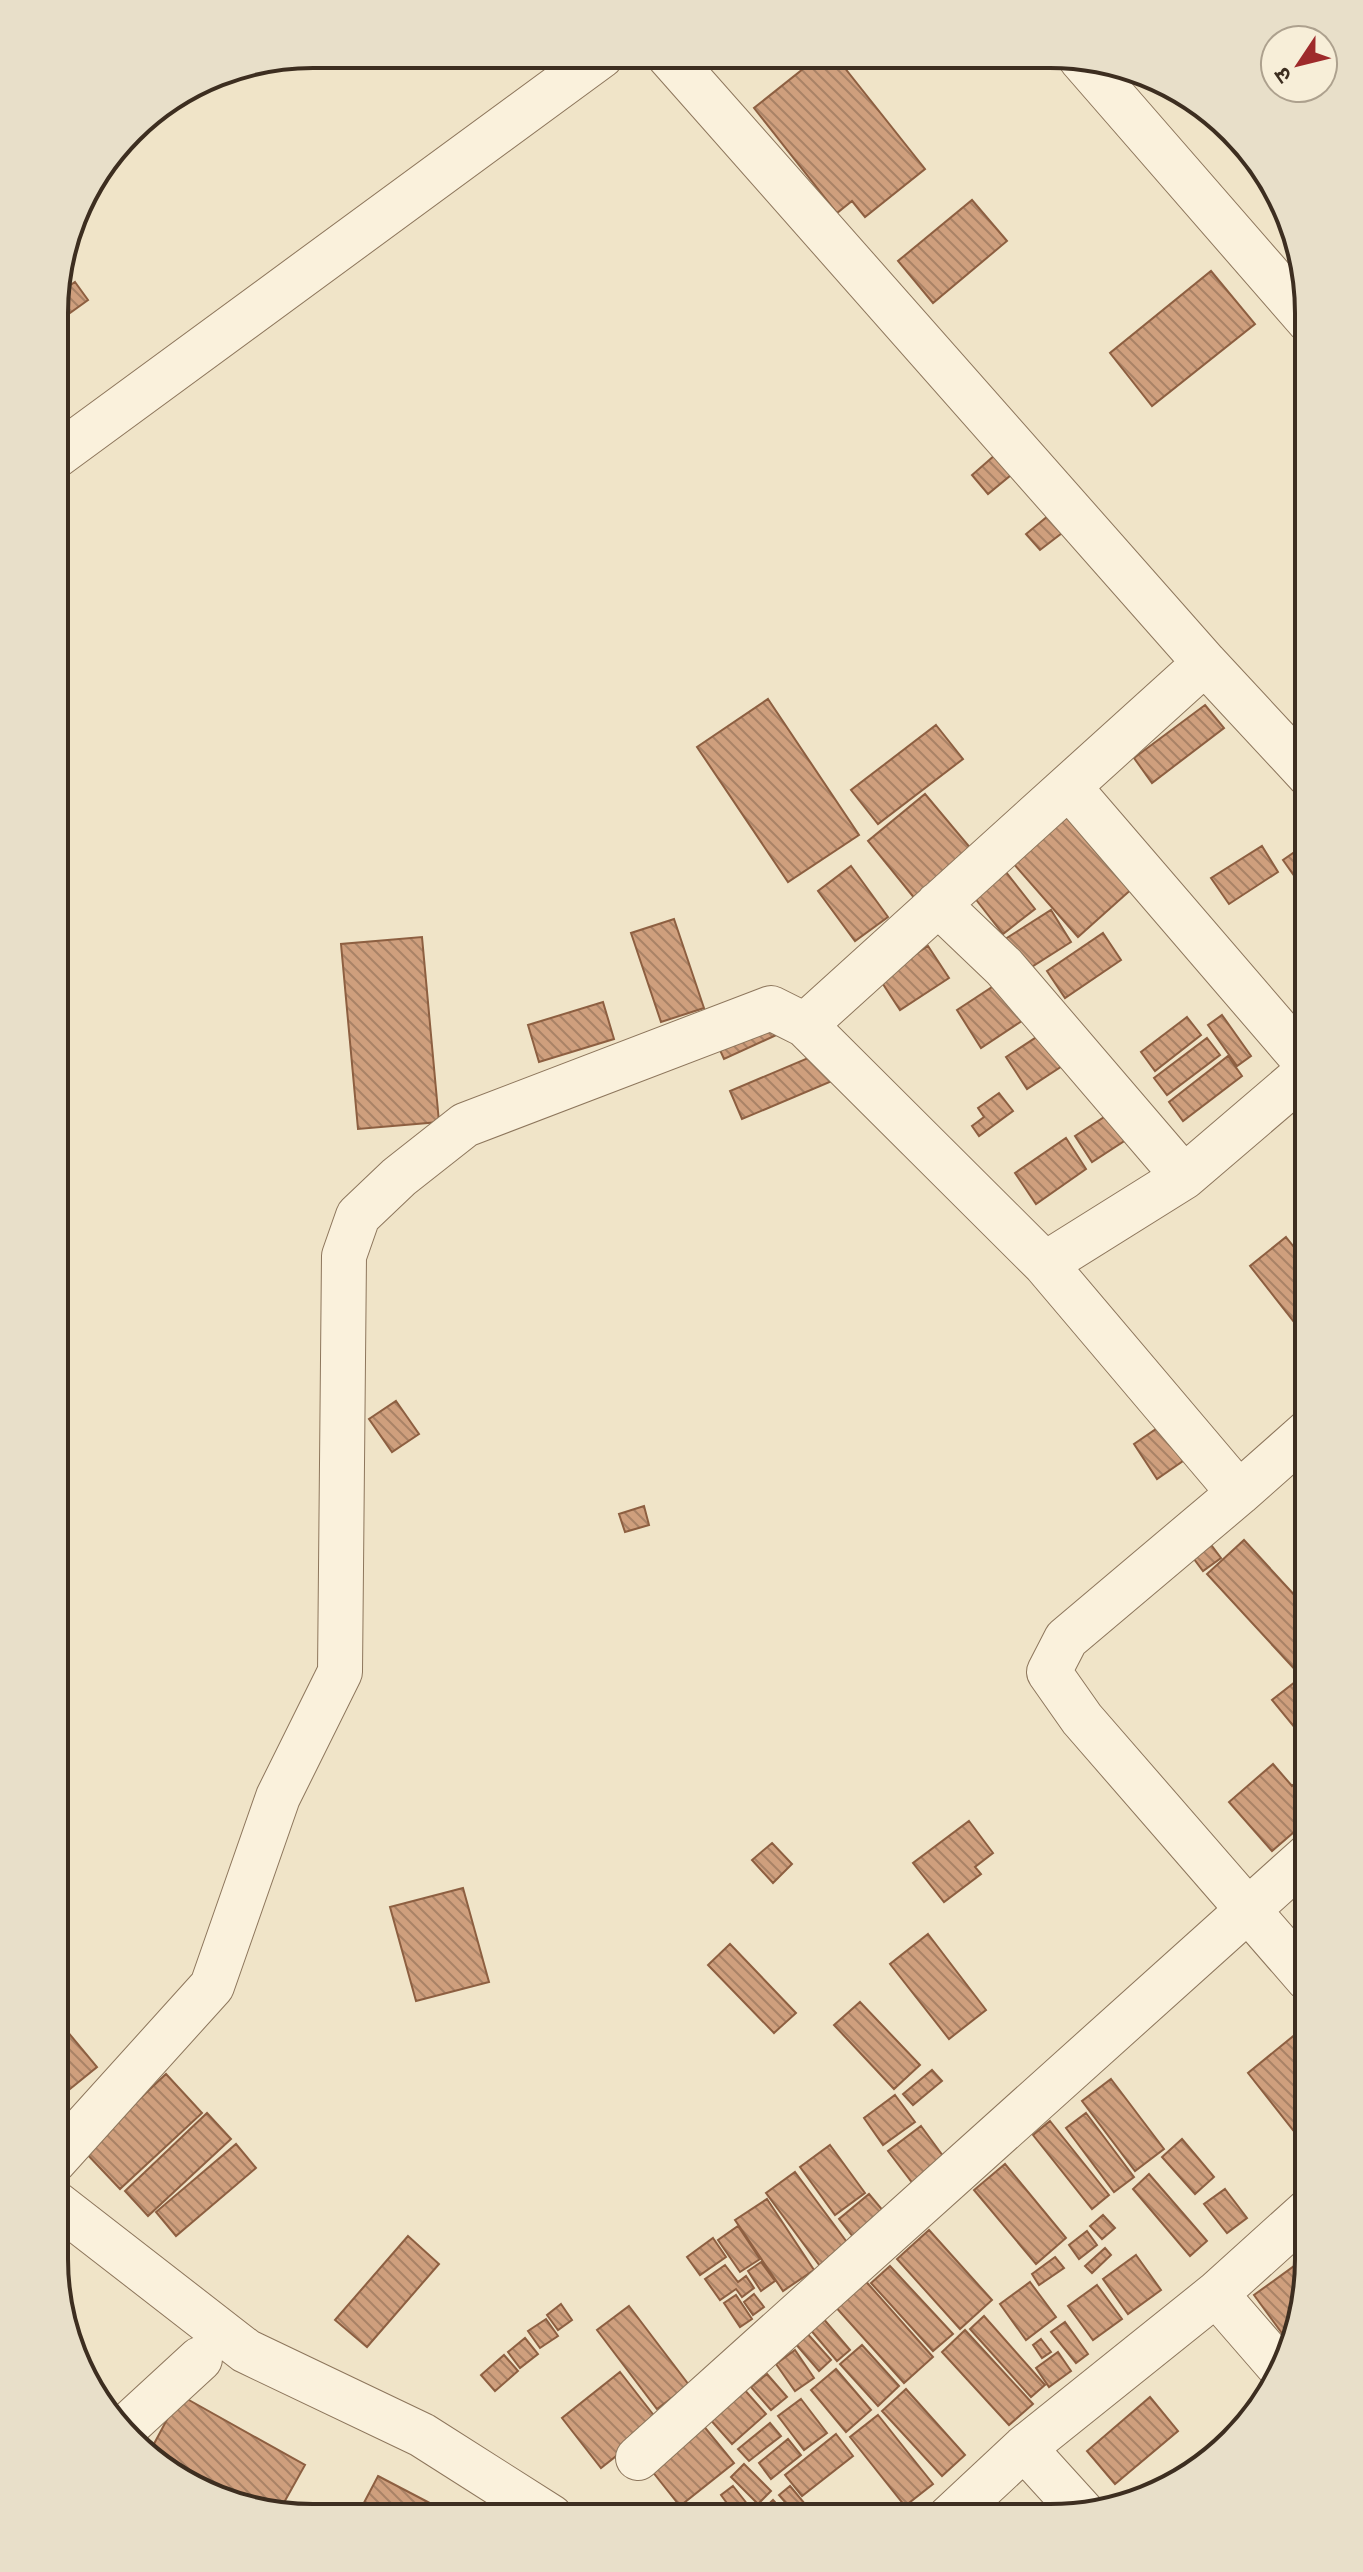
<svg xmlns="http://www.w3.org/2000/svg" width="1363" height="2572" viewBox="0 0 1363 2572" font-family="'Source Serif 4','Noto Sans Devanagari',serif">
<defs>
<pattern id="building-back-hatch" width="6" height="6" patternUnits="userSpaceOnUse" patternTransform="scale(2)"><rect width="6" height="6" fill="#cf9f7d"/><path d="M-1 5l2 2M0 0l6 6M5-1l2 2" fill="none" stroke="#a98266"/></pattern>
</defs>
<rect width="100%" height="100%" fill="#f0e4c8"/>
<path fill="url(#building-back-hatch)" stroke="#8d5f41" stroke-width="2" d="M818,57H836L925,169L865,217L852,201L837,213L754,108Z
M972,200L1007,241L933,303L898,261Z
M1211,271L1255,324L1152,406L1110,353Z
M75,282L88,300L56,323V295Z
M995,455L1011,475L988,494L972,475Z
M1048,516L1062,533L1040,550L1026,534Z
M768,699L859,835L788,882L697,747Z
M1205,705L1224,728L1152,783L1134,758Z
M936,725L963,759L878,824L851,790Z
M925,794L978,857L920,905L868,841Z
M1069,813L1134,887L1078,937L1013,863Z
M1309,842V883L1302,887L1283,860Z
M1262,846L1278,872L1229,904L1211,878Z
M851,866L888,917L855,941L818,891Z
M1006,872L1035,909L1003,934L974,897Z
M1051,910L1071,942L1022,973L1002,941Z
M674,919L704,1008L661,1022L631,933Z
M1103,933L1121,960L1065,998L1047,971Z
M422,937L439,1122L358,1129L341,944Z
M928,946L949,978L900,1010L879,978Z
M1012,974L1037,1011L981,1048L957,1010Z
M603,1002L614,1039L539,1062L528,1025Z
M775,1012L785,1031L724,1059L715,1039Z
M1222,1015L1251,1056L1237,1066L1208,1025Z
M1187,1017L1201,1035L1155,1071L1141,1052Z
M1064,1019L1085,1051L1027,1089L1006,1057Z
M1207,1038L1220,1055L1167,1095L1154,1078Z
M820,1053L832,1081L742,1119L730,1091Z
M1228,1056L1242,1076L1183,1121L1169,1102Z
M999,1093L1013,1111L979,1136L972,1126L984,1117L978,1108Z
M1135,1097L1152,1123L1092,1162L1075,1136Z
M1066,1138L1086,1169L1036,1204L1015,1173Z
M1286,1237L1309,1266V1341L1250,1266Z
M396,1401L419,1434L392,1452L369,1419Z
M1159,1427L1183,1461L1157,1479L1134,1444Z
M644,1506L649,1525L625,1532L619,1514Z
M1244,1540L1309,1611V1667L1300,1675L1207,1574Z
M1209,1542L1221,1558L1203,1571L1191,1555Z
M1309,1671V1745L1272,1700Z
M1273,1764L1292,1786L1309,1771V1819L1272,1851L1229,1802Z
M969,1821L993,1853L975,1867L981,1874L944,1902L913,1863Z
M772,1843L792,1864L773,1883L752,1860Z
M463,1888L489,1982L416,2001L390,1907Z
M928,1934L986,2010L949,2039L890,1964Z
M730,1944L796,2013L774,2033L708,1965Z
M860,2002L920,2065L894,2089L834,2025Z
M57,2019L97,2067L54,2102V2021Z
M1308,2024V2149L1248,2073Z
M932,2070L942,2081L913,2105L903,2094Z
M166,2074L202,2113L120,2189L84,2151Z
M1111,2079L1164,2149L1135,2171L1082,2101Z
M895,2095L915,2122L883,2145L864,2118Z
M207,2113L231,2139L148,2216L125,2191Z
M1086,2113L1134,2177L1114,2192L1066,2128Z
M1050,2121L1109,2195L1092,2209L1033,2135Z
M921,2126L946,2160L914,2185L888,2151Z
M1182,2139L1214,2177L1195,2194L1162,2157Z
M236,2144L256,2168L176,2236L156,2212Z
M830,2145L865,2193L835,2215L800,2167Z
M1005,2164L1066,2238L1036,2264L974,2190Z
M795,2172L849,2245L820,2266L766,2193Z
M1149,2174L1207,2241L1190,2256L1133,2189Z
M1225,2189L1247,2218L1227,2233L1204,2204Z
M869,2194L885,2213L854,2238L839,2219Z
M767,2199L814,2270L783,2291L735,2220Z
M1103,2215L1115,2228L1102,2239L1090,2226Z
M738,2226L760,2259L740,2272L718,2240Z
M929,2230L992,2300L960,2329L897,2259Z
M1087,2231L1097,2245L1079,2259L1069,2245Z
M408,2236L439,2264L367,2347L335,2320Z
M713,2238L726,2257L700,2275L687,2257Z
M1105,2248L1111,2255L1092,2273L1085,2266Z
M1136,2255L1161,2290L1128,2314L1103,2279Z
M1055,2257L1064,2268L1039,2285L1032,2274Z
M1301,2261L1308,2270V2276L1292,2347L1254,2295Z
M761,2262L775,2281L761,2291L748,2271Z
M725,2265L738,2282L746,2276L754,2288L742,2297L736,2289L720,2300L705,2279Z
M890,2266L953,2334L933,2351L871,2283Z
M862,2277L933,2357L904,2383L833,2304Z
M1030,2282L1056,2317L1026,2340L1000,2304Z
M1097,2285L1122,2319L1093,2340L1068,2306Z
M754,2294L764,2307L753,2315L744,2302Z
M736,2295L752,2319L740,2327L724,2303Z
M561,2304L572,2320L558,2330L547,2315Z
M629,2306L689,2385L657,2409L597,2330Z
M984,2316L1045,2385L1031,2397L970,2329Z
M822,2317L850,2350L837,2361L809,2328Z
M546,2319L558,2336L540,2348L528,2331Z
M1065,2322L1088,2354L1076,2363L1051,2332Z
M965,2330L1033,2404L1009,2425L942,2352Z
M805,2331L831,2360L819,2371L794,2342Z
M525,2338L538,2354L520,2368L508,2352Z
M1041,2339L1051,2352L1042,2358L1033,2345Z
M862,2345L899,2386L878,2406L840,2364Z
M795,2350L814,2378L795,2391L776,2364Z
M1058,2352L1071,2371L1049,2387L1036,2368Z
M504,2355L518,2371L495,2391L481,2375Z
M836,2369L871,2410L846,2432L811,2390Z
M620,2372L659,2422L601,2468L562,2418Z
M767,2374L787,2397L771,2410L751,2387Z
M742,2387L766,2414L732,2444L708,2417Z
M906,2389L965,2455L942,2476L882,2411Z
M180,2395L305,2465L277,2515L214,2498L147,2457Z
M1150,2397L1178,2431L1115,2484L1087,2451Z
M801,2399L827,2433L804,2450L778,2416Z
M878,2415L933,2484L905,2506L850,2437Z
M770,2423L781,2436L749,2461L738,2449Z
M702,2424L734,2463L680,2506L648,2466Z
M836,2434L853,2456L802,2496L785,2475Z
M788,2439L801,2455L771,2479L759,2463Z
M744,2464L771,2491L758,2504L731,2477Z
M378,2476L447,2512L445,2516H357Z
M733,2486L752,2510L743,2517H737L721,2495Z
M790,2486L815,2516L798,2517L779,2495Z
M773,2500L782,2510L774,2517H755Z"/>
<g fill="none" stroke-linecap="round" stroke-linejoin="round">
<g stroke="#8d765c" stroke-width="46">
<path id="minor" d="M669,56L1205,663L1309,775
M1081,59L1309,321
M56,456L601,56
M1069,787L1309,1066
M938,904L1004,967L1184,1177
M805,1025L1205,663
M1045,1264L1184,1177L1309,1070
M1308,1979L1082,1719L1049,1672L1066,1639L1239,1493L1309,1431
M54,2161L212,1986L278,1797L340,1672L344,1256L358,1216L399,1177L465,1125L771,1008L805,1025L1045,1264L1239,1493
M1282,2370L1216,2294L1308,2211
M125,2428L200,2359
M1024,2448L1083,2513
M638,2458L1309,1855
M949,2518L1024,2448L1216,2294"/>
</g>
<g stroke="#8d765c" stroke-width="46">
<path id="tertiary" d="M54,2202L246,2351L422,2435L551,2517"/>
</g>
<use href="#minor" stroke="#faf1dc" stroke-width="44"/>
<use href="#tertiary" stroke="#faf1dc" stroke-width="44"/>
</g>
<path d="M0 0H1363V2572H0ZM313 68H1050A245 245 0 0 1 1295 313V2259A245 245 0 0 1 1050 2504H313A245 245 0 0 1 68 2259V313A245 245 0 0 1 313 68Z" fill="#e8dfc9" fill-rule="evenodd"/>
<path fill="none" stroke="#3d2e20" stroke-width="4" d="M313 68H1050A245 245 0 0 1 1295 313V2259A245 245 0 0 1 1050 2504H313A245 245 0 0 1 68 2259V313A245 245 0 0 1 313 68Z"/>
<g transform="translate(1299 64) rotate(235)"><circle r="38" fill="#f7eed8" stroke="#ada18e" stroke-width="2"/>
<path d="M0-6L14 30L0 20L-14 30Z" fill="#9e2a2b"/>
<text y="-12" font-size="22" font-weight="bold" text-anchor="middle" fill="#3d2e20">उ</text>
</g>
</svg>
